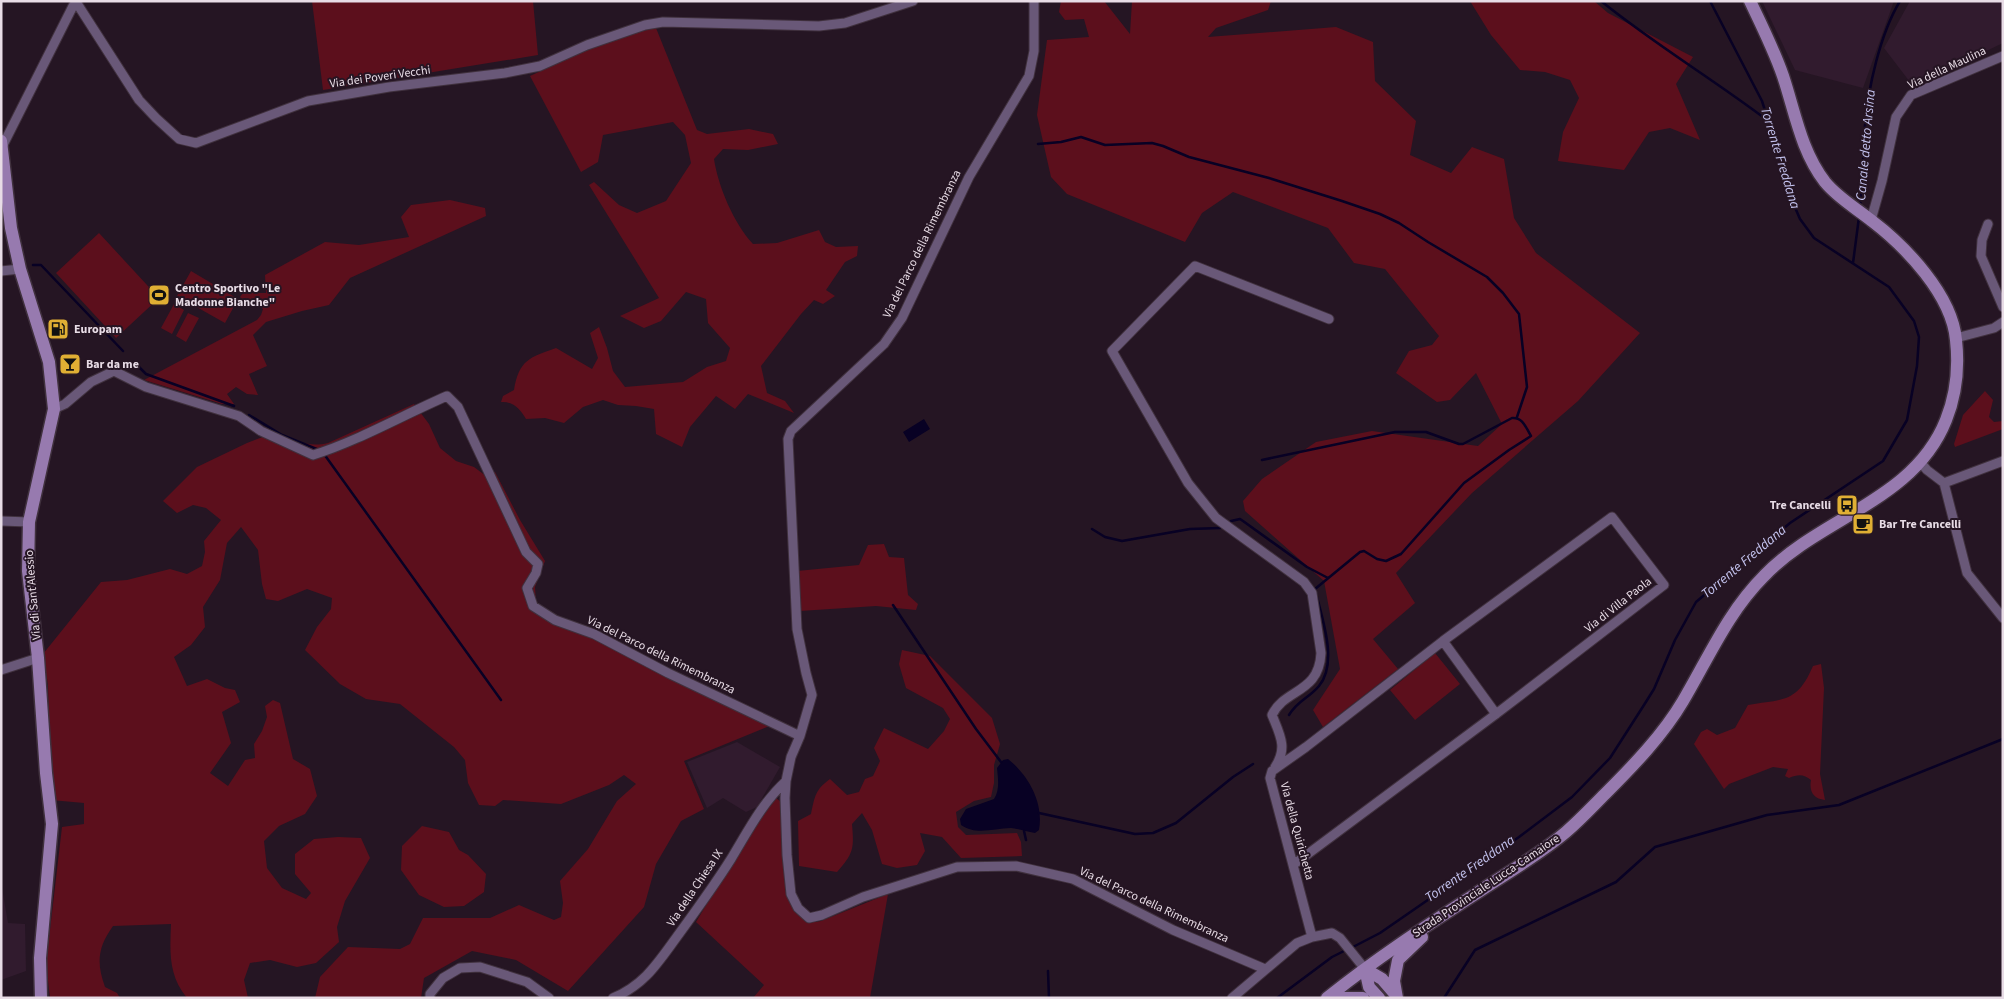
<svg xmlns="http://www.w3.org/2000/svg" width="2004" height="999" viewBox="0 0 2004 999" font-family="'Source Sans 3',sans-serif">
<rect width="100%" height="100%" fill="#251523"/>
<path fill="#311b2e" d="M1762,1H1894L1863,88L1795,70Z
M1910,1H2003V43L1913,86L1884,48Z
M737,742L780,767L757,807L746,812L723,798L707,808L687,762Z
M1,882L8,923L25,924L26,971L1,980Z"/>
<path fill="#5c0f1c" d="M312,1H533L538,55L323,90Z
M1061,1H1104L1130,34L1132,1H1271L1268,10L1216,28L1208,37L1336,27L1373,42L1375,81L1416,121L1410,155L1451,173L1472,147L1504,159L1514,218L1536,253L1640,333L1578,401L1472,493L1396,573L1415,603L1373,639L1398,669L1323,727L1313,710L1340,669L1324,581L1245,511L1243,501L1262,479L1316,442L1372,431L1478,446L1502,424L1476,373L1450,400L1437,402L1396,373L1409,351L1432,345L1439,336L1385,269L1354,263L1328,228L1233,192L1202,213L1185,242L1067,194L1051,177L1037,115L1047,40L1089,37L1084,19L1065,20L1059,12Z
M1470,1H1594L1608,13L1693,57L1676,84L1700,140L1670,128L1649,132L1624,170L1558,161L1563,132L1579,98L1570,80L1545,72L1520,70L1491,35Z
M656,28L697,130L707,134L749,129L773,134L778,144L748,150L723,149L714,159C718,186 734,224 753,244L777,243L819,230L825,242L836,247L858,246L857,256L845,262L826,290L835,296L823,304L814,300L801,314L761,366L767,393L785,401L794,413L748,394L735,409L716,396L690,427L682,447L656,434L654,409L636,406L618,405L603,400L583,407L564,423L545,418L526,419C520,409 513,401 501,402L503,396L514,390C519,360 530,357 556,348L592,369L598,358L590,333L599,327L607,348L613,371L625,387L683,382L707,367L726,361L730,348L708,323L706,299L686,292L661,321L644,328L620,316L659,298L589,185L594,182L619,205L637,213L666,201L691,163L685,135L673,122L603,135L598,162L581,172L530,76C571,57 612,36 656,28Z
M450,200L485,208L486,216L350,278L329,305L302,311L266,322L253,335L267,366L249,374L258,395L247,394L236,387L227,394L234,404H222L144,380L257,320L261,315L263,309C256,303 246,304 240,297L243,293H266L265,275L325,242L359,245L409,237L401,217L411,205Z
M99,233L159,298L116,338L56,273Z
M191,271L238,299L225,323L177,296Z
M174,304L184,310L172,334L161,328Z
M188,313L199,318L186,342L176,336Z
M1985,391L1993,400L1989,417L1994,422L2003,421V429L1955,447L1954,444L1963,415Z
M414,404L429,424L440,448L456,461L474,467L486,476L495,472L520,520L545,561L535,587L536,603L551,614L772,725L684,761L704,809L681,821L656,864L644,907L568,991L516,960L472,951L424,978L421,998H315L320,977L348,947L400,949L410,944L423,918H490L519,905L554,920L561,917L563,903L560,881L588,849L617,801L636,784L624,775L609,785L561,804L503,800L495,806L479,805L468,783L465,760L454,747L400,704L366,699L340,684L305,650L317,627L331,609L332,598L307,589L278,601L266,599L262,584L258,550L241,527L227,543L220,580L203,607L205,627L191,645L174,657L187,686L207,679L225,688L235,690L240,702L222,712L231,743L210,773L228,786L245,760L255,758L254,744L262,731L267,717L265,706L273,700L280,703L293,759L310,769L317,796L305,814L279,826L264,841L267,868L282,888L306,899L311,893L295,874V854L314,839L338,837L361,838L370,858L345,901L337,927L339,942L316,963L297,967L270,960L250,963L244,980L248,998H187C168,975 170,951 171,924L113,926C98,947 96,962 105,987L117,993L120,998H50L46,964L62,827L84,824V803L51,800L48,685L43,654L101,582L127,580L170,569L187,574L202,566L205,552L204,541L221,520L206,508L193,505L177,513L163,501L197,467L247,443L276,432C295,440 308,448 328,443Z
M884,544L889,557L904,558L908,595L918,604L916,610L876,606L800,611L797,571L859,565L868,545Z
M902,650L930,656L992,718L1000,744L994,765V783L991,797L974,801L956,812L958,827L966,835L1017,833L1021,842L1022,856L961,858L942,837L920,833L925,851L917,865L897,868L882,864L872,830L862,813L852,824C854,848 854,853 837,872L799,866L798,821L811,814C815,796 815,790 830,779L847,795L859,792L865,779L873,776L880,761L874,748L884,728L928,749L944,731L950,719L943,708L906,688L899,664Z
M1435,653L1460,684L1415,720L1390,690Z
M1821,664L1824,688L1820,774L1825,800C1813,799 1809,791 1811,780C1804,774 1798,774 1789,778L1785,776L1788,769L1773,767L1729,784L1724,789L1694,744L1701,732L1707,729L1717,735L1735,728L1748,705C1784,699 1797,703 1813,666Z
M776,798L781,802L782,807L790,898L803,919L815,922L821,921L888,894L870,998H753L764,985L696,922L742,845Z
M422,826L449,832L459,850L468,855L486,874L484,892L464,906L444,907L419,895L401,870L402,846Z"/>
<path fill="#080124" d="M924,419L930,429L909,442L903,432Z
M1008,759C1028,775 1044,802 1039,830L1035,833C1027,832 1019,829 1011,828C994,828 977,836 961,825L960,819L966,809L994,799C1000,790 998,778 997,768L1003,760Z"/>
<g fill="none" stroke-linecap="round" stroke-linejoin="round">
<path stroke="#080124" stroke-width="2.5" d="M1601,1C1654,44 1713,79 1767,120
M1038,144L1061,142L1081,137L1105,145L1152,143L1163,146L1189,157L1269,178L1342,201L1380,214L1399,223L1428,242L1487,277L1503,293L1519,314L1527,387L1517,417
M1860,206C1863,180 1863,153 1865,126C1868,88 1880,34 1900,1
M1853,263L1859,217
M33,265H41L123,351
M134,362L146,374L234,406
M249,415L282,435L319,450
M324,454L501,700
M1262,460L1395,432H1426L1459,444H1463L1512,418C1523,417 1526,428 1531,436L1509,450L1464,483L1401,554L1386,561L1377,559L1364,551L1360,552L1315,589C1321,616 1339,662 1319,686C1308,699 1298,700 1289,715
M1231,521L1240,519L1243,521L1307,567L1328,578
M1092,529L1105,537L1122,541L1190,529L1220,528
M893,605L976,729L1001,762
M1039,813L1135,834L1153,833L1176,823L1233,777L1253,764
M1024,831L1026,840
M1351,948L1380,933L1519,837L1572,797L1610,758L1644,705L1654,689L1675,640L1696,602L1790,523L1883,461L1907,420L1917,366L1919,337L1914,321L1889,287L1814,238L1800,219L1787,189L1777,148L1762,101L1710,1
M1048,971L1049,998
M1277,998L1332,957L1346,950
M1444,998L1475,950L1616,882L1655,847L1767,815L1839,805L2003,739"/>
<g stroke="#40313e" stroke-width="11">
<path id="street" d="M1034,1V51L1029,76L969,177L902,318L884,344L791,431L788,439L797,629L806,673L812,695L800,736L791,757L786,781L785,798L787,855L791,894L798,908L809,918L822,915L863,897L957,867L1016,866L1073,879L1173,930L1265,969
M2,147L73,6L78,5L139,100L156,118L179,139L196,143L308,101L389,87L505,73L540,66L587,45L645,25L663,22L819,26L845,23L913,1
M1871,220L1882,181L1896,117L1911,95L2003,56
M1988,224L1982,240L1981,256L2003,307
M1,271L20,269
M1956,338L1994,328L2003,322
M54,409L65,404L91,382L114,371L146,387L239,416L261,431L313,455C358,441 403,415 447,396L458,407L526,552L538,564L536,573L527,588L533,606L555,620L594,634L668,673L800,736
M1921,463L1927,470L1944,483L1967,573L2003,618
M1944,483L2003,461
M1,521L29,522
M1443,641L1496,714
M1,670L38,658
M1275,767C1288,748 1280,735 1272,715C1285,688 1319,694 1321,653L1312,593L1304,582L1216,518L1188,483L1112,351L1195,266L1329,319
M1293,865L1496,714L1664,585L1612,517L1443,641L1306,747L1272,771L1270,778L1312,937
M430,998V994L443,978L460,968L480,967L527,982L549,998
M613,998C644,985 657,964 676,938C695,912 714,886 731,859C748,831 762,803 786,781
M1232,998L1297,943L1312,937L1332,933L1340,938L1365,969"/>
</g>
<g stroke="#40313e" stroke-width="15">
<path id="secondary" d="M1,141L11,228L20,269L49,362L54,409L29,522L28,571L38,658L46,773L52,824L40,958L41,998
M1365,969L1382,979L1395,994
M1365,969L1369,987L1379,998
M1327,998C1374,960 1426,926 1477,893C1507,873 1539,855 1566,832C1580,820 1592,807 1605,794C1633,766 1663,735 1683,701C1709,657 1728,612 1764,576C1820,517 1914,501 1946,420C1956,395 1959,367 1956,340C1952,295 1906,247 1872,221C1856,208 1838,198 1825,182C1801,151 1795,112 1783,76C1774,50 1762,26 1750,1
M1337,998H1363
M1397,998L1394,981L1398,960L1422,937"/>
</g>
<use href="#street" stroke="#695878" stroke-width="9"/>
<use href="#secondary" stroke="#977aaf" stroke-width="12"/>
</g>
<defs>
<g id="stadium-square" transform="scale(1.125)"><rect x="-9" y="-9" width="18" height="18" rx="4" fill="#e0af34" stroke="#251523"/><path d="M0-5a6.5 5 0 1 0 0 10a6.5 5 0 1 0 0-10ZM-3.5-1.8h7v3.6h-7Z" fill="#111"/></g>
<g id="fuel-square" transform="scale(1.125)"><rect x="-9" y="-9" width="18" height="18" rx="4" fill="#e0af34" stroke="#251523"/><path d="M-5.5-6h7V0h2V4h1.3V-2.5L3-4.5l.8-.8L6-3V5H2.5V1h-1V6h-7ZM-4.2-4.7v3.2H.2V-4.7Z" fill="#111"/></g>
<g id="bar-square" transform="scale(1.125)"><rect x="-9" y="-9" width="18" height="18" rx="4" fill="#e0af34" stroke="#251523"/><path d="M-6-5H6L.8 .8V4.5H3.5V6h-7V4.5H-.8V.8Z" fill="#111"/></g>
<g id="bus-square" transform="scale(1.125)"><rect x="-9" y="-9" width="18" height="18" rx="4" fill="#e0af34" stroke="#251523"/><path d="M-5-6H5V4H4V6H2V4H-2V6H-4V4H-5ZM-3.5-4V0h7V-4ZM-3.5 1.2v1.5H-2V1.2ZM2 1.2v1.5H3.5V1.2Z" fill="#111"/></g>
<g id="cafe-square" transform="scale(1.125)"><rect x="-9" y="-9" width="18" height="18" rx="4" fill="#e0af34" stroke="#251523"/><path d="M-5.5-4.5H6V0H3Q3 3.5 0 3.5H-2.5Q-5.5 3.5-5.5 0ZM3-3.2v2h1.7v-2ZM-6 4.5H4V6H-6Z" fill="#111"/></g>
</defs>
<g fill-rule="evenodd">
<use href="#stadium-square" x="159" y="295"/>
<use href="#fuel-square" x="58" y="329"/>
<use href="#bar-square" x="70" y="364"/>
<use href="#bus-square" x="1847" y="505"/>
<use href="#cafe-square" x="1863" y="524"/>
</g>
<g text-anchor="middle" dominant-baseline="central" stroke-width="4" stroke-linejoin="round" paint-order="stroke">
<g font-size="12" fill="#e8dce6" stroke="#251523">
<text transform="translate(1947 68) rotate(-25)">Via della Maulina</text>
<text transform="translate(380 77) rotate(-8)">Via dei Poveri Vecchi</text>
<text transform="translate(922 244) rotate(-64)">Via del Parco della Rimembranza</text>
<text transform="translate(33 595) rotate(-95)">Via di Sant'Alessio</text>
<text transform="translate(1618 605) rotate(-38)">Via di Villa Paola</text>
<text transform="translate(661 655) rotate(26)">Via del Parco della Rimembranza</text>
<text transform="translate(1297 831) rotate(75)">Via della Quirichetta</text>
<text transform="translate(1486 886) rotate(-34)">Strada Provinciale Lucca-Camaiore</text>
<text transform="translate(695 888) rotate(-56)">Via della Chiesa IX</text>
<text transform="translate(1154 905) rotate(25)">Via del Parco della Rimembranza</text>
</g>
<g font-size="12" font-weight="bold" fill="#e8dce6" stroke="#251523" text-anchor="start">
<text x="175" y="288">Centro Sportivo "Le<tspan x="175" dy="14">Madonne Bianche"</tspan></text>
<text x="74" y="329">Europam</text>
<text x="86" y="364">Bar da me</text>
<text x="1831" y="505" text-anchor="end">Tre Cancelli</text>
<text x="1879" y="524">Bar Tre Cancelli</text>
</g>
<g font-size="14" font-style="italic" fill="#c4c3ef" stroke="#251523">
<text transform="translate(1866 145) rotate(-85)">Canale detto Arsina</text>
<text transform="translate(1780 158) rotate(73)">Torrente Freddana</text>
<text transform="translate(1744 562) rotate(-40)">Torrente Freddana</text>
<text transform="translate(1470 869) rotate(-35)">Torrente Freddana</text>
</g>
</g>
<rect width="2004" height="999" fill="none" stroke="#e8dce6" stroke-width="5"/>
</svg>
